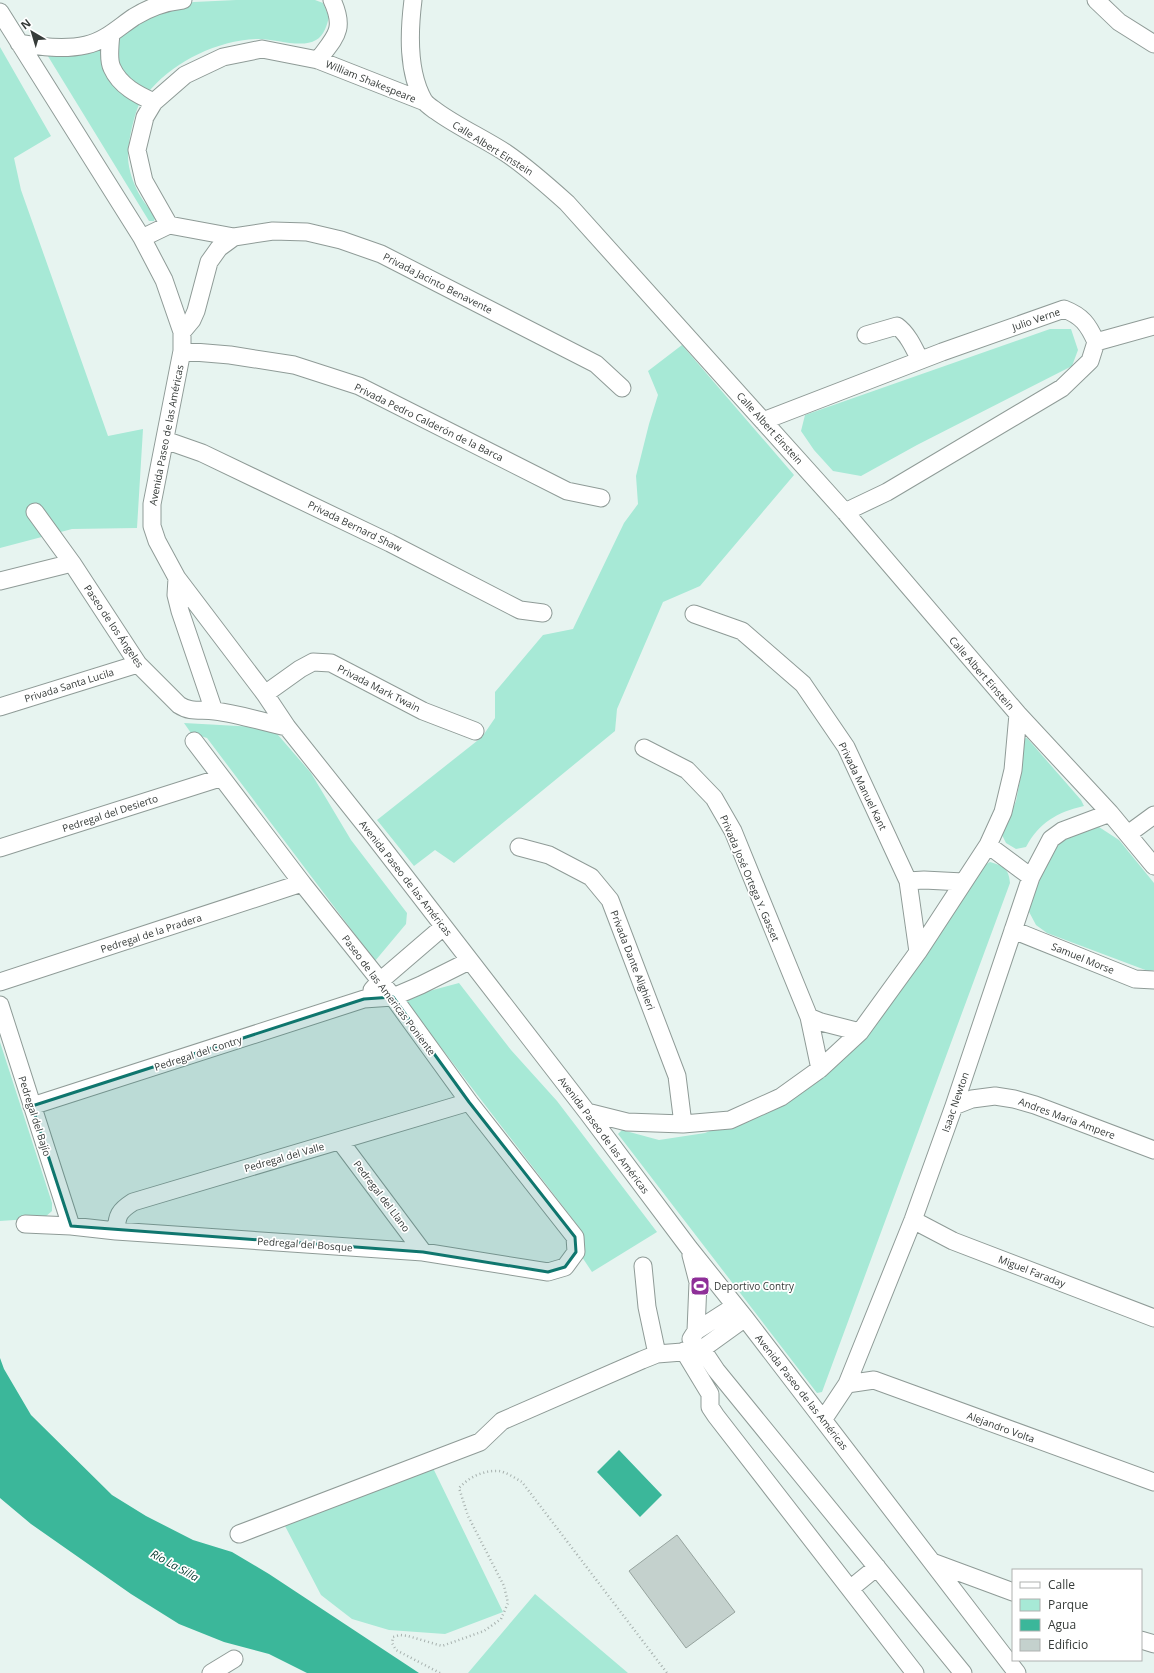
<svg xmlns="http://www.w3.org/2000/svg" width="1154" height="1673" viewBox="0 0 1154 1673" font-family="'Open Sans',sans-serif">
<rect width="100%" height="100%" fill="#e7f4f0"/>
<path fill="#a7e9d6" d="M236,0H315L323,3L329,17C327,25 324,36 316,40C301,49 274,38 256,39C217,41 177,60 151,89C148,92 143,96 141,100C134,114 129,138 128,153C127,174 140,202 156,215L154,221H149L46,53L165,6L194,2Z
M0,47L51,136L14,158L21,190L108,436L143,429L137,528L72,529L0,548Z
M1050,329H1071L1078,350L1072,366L917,445L861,476L833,471L814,450L801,431L805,415Z
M682,345L794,475L700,586L663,602L617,709L615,731L454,863L435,850L414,866L377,820L482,737L495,718V692L543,635L573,629L624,523L638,504L636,476L649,424L658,395L648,371Z
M184,723L272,728L311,773L351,840L407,913L406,924L375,961L207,738L191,733Z
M1027,738L1081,800L1084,806C1057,812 1039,823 1026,847L1016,849L1006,843L1002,835L1016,801L1022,770L1021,739Z
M1099,827L1119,840L1154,883V970L1148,971L1047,933L1036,925L1027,908L1054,840L1074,829Z
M990,862C1004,866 1009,869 1010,883L822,1392L817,1393L618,1134L622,1130L659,1140L705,1133L749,1115L837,1058L979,868Z
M459,983L511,1050L557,1101L657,1232L592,1272L580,1254L583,1238L578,1226L403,998Z
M0,1042L52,1203V1211L44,1218L0,1221Z
M433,1468L503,1612L445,1634L389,1630L352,1619L321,1595L285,1526Z
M535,1594L628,1673H468Z"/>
<path fill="#3bb79a" d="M0,1358L4,1369L31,1415L112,1495L146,1516L193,1540L232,1552L269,1574L419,1673H307L269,1654L224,1642L179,1624L131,1594L31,1524L0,1498Z
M619,1450L662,1495L640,1517L597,1472Z"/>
<path fill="#c4d1cd" stroke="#96a39e" d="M677,1535L735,1612L686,1648L629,1571Z"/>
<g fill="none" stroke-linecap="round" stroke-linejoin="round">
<g stroke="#8f9b97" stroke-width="19">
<path id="minor" d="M413,0C409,32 407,72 424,101C427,105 432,108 436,111C458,127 483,138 506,153C528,168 547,185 567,203L845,512L1018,714L1110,813L1154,866
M1096,0L1119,22L1154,44
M0,12L142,238L164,280L182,332V351L152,504V526L157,541L177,578L265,694L287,727L373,835L587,1112L689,1248L745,1318L1017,1673
M111,34C110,44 108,60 112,68C120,86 138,95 154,102
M19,43C41,47 64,50 86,45C105,41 119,27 134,17C150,7 165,2 183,0
M318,60C335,37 346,30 332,0
M169,225L144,181L137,150L145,117L154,102L185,75L223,57L262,49L318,60L425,102
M142,238L169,225L234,237L273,231L307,232L341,240L381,254L596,364L622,388
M182,332L192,320L196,311L209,262L219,248L234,237
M866,335L897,326C908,334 914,348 920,360
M1096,342L1154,326
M182,351L230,355L294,365L359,386L567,491L601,498
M763,421L942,352L1064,309C1082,316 1088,324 1096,342L1090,361L1062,388L887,492L845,512
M165,440L202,453L390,543L520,610L543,613
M35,512L72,563L138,664L179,705C191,713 201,709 215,711C239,714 263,722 287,727
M177,578L176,595L180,611L214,711
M0,581L72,563
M694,614L742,631L803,684L846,747L908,881L918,952
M265,694L300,669L313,662L331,663L423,711L475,731
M0,707L138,664
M644,748L687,770L714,798L733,831L809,1017L820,1069
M1128,834L1154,815
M988,845L1031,877
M519,847L549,855L591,877L610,900L677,1076L683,1124
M0,848L220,778
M908,881L924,880L963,882
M1013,930L1135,979L1154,980
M0,982L302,883
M372,990L379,982L443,927
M0,1005L71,1226
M809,1017L821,1022L860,1032
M32,1106L364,999L393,997L421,985L469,961
M954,1106L972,1099L995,1096L1014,1099L1035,1105L1154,1150
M587,1112L627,1122L683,1124L730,1120L781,1097L820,1069L860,1032L918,952L988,845L1003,812L1013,770L1018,714
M340,1141L423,1252
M913,1220L953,1241L1154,1318
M25,1224L71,1226L116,1231L423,1252L548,1272L565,1267L576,1252L575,1237L469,1102L393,997L302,883L194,741
M116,1231C117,1215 119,1211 133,1202L469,1102
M691,1255L698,1282L696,1331
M643,1266L647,1307L657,1354
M691,1339L696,1331L735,1306
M702,1349L716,1370L963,1673
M684,1351L710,1394V1407L716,1416L915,1673
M847,1384L874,1380L1154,1482
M823,1420L847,1384L913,1220L954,1106L1031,877L1051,839L1062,831L1110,813
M239,1534L480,1442L502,1421L642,1360L657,1354L695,1351L702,1349L745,1318
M932,1562L1013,1592
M850,1589L877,1567
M1141,1640L1154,1644
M211,1673L234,1659"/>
</g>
<path stroke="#a7b1ae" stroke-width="2.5" stroke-dasharray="1 3" stroke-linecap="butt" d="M440,1673L396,1650L392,1643L393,1637L400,1635L408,1636L442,1646L484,1631L501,1619L508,1603L504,1586L468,1516L459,1488C469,1477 484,1470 499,1471C506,1472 515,1478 522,1482L667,1673"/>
<use href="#minor" stroke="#fff" stroke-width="17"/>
</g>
<path fill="#0f766e" fill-opacity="0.2" stroke="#0f766e" stroke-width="3" stroke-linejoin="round" d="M393,997L469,1102L575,1237L576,1252L565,1267L548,1272L423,1252L71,1226L32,1106L364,999Z"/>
<defs>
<g id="stadium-square" transform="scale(1)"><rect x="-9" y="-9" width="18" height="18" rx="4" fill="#8e2f98" stroke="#fff"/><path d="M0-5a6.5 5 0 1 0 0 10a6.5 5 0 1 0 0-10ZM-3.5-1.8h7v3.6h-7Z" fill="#fff"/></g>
</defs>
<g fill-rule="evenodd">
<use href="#stadium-square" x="700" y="1286"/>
</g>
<g text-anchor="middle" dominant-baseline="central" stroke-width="3.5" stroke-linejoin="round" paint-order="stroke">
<g font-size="10" fill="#363b39" stroke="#fff">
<text transform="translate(371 81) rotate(22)">William Shakespeare</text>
<text transform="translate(493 148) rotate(32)">Calle Albert Einstein</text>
<text transform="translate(438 283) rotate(27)">Privada Jacinto Benavente</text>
<text transform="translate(1036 319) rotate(-19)">Julio Verne</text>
<text transform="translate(429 422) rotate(26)">Privada Pedro Calderón de la Barca</text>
<text transform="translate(770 428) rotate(48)">Calle Albert Einstein</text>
<text transform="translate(166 435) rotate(-79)">Avenida Paseo de las Américas</text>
<text transform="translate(355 526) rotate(26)">Privada Bernard Shaw</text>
<text transform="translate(114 626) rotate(56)">Paseo de los Ángeles</text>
<text transform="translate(982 673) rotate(49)">Calle Albert Einstein</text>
<text transform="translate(69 685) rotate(-17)">Privada Santa Lucila</text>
<text transform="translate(379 688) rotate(27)">Privada Mark Twain</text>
<text transform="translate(863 786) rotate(64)">Privada Manuel Kant</text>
<text transform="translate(110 813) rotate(-18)">Pedregal del Desierto</text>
<text transform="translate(406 878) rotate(52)">Avenida Paseo de las Américas</text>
<text transform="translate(750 878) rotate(67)">Privada José Ortega Y. Gasset</text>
<text transform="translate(151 933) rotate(-18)">Pedregal de la Pradera</text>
<text transform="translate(1083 958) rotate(22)">Samuel Morse</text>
<text transform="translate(633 960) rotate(69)">Privada Dante Alighieri</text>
<text transform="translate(389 995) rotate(53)">Paseo de las Americas Poniente</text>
<text transform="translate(198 1053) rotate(-18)">Pedregal del Contry</text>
<text transform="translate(955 1102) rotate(-71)">Isaac Newton</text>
<text transform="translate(35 1116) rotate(72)">Pedregal del Bajío</text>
<text transform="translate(1067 1118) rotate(20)">Andres Maria Ampere</text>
<text transform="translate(604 1135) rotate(53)">Avenida Paseo de las Américas</text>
<text transform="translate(284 1157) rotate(-16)">Pedregal del Valle</text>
<text transform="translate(382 1196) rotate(53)">Pedregal del Llano</text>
<text transform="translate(305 1244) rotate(4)">Pedregal del Bosque</text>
<text transform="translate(1032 1271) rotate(21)">Miguel Faraday</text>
<text transform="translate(802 1392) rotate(52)">Avenida Paseo de las Américas</text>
<text transform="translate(1001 1427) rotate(20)">Alejandro Volta</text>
</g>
<g font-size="10" fill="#363b39" stroke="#fff" text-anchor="start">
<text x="714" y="1286">Deportivo Contry</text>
</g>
<g font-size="11" font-style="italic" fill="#00362b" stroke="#fff">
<text transform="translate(175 1565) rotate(29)">Río La Silla</text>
</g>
</g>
<rect x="1012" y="1569" width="130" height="92" fill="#ffffff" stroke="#afb1b0"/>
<rect x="1020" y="1582" width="20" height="6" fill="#ffffff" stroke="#afb1b0"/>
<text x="1048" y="1589" font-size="12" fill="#363b39">Calle</text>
<rect x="1020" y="1599" width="20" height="12" fill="#a7e9d6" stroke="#afb1b0"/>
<text x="1048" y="1609" font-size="12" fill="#363b39">Parque</text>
<rect x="1020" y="1619" width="20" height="12" fill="#3bb79a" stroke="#afb1b0"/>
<text x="1048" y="1629" font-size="12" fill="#363b39">Agua</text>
<rect x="1020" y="1639" width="20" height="12" fill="#c4d1cd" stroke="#afb1b0"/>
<text x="1048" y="1649" font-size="12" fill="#363b39">Edificio</text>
<g transform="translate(32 32) rotate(322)" stroke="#ffffff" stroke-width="3" paint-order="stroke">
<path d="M0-3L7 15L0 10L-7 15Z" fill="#363b39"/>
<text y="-6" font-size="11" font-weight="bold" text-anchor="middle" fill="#363b39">N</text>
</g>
</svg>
